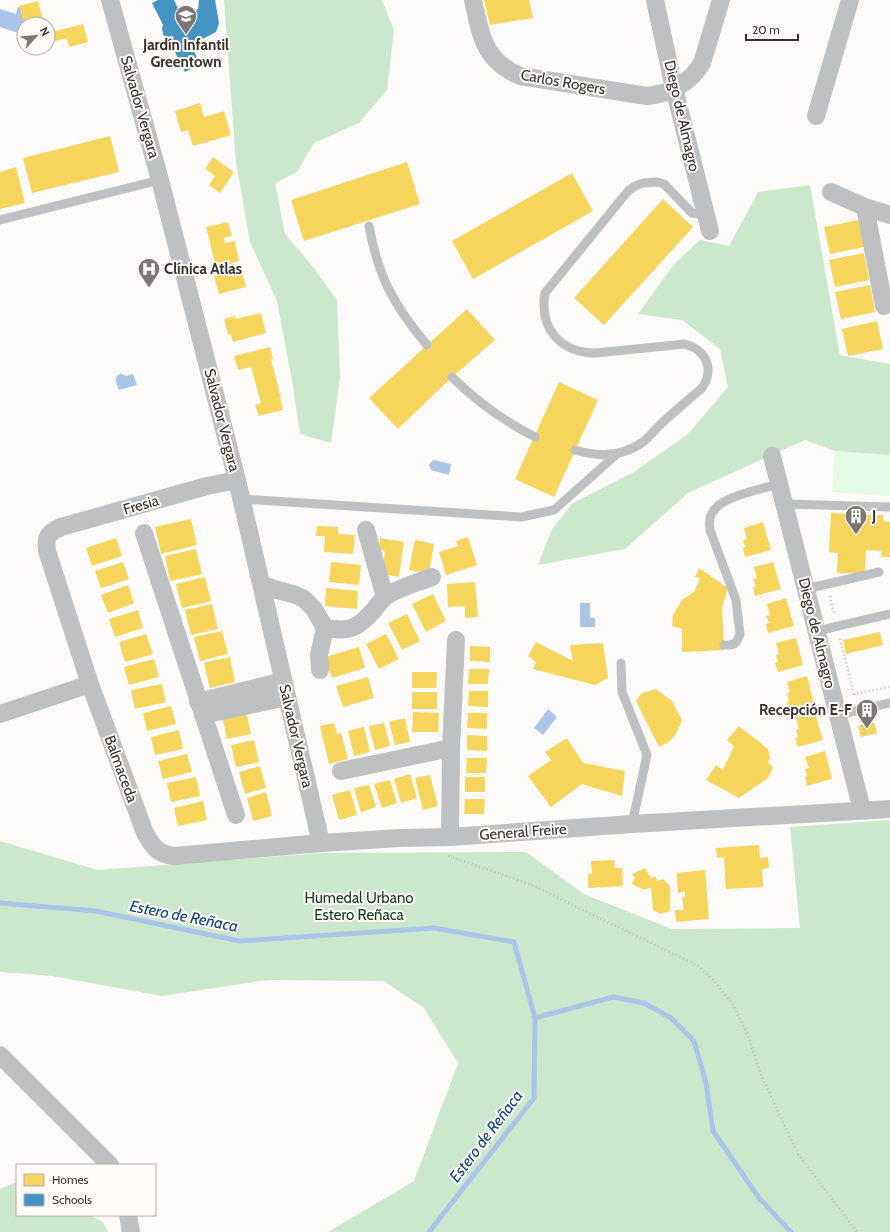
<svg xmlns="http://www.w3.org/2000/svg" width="890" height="1232" viewBox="0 0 890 1232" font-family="Cabin,sans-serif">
<rect width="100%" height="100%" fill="#fdfbfa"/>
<path fill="#e4fbe6" d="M835,451L890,455V496L832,492Z"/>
<path fill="#cbe8cd" d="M224,0H382L394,30L387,90L359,123L314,143L297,172L275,183L285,234L310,263L337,300L340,377L331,443L300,434L293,386L277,301L250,242L236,163Z
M810,185L840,355L890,364V455L835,451L805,440L688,493L625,549L538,565L552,529L573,503L634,472L688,434L728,387L720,349L682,320L638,314L674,264L700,240L729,246L758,192Z
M890,820V1232H328L414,1181L458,1063L423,1007L383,981L268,980L162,996L52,976L0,972V841L98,870L323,853L526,852L584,894L672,929L800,928L790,827Z
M17,1182V1215H90L103,1222L108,1232H0V1189Z"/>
<path fill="#abc4e8" d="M18,7L29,11L21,34L0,27V9L16,14Z
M119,374H122L126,376L133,374L137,385L119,390C117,385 113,378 119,374Z
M434,460L451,464L449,475L431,470L429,465L431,462Z
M580,603H590V618H595V627H580Z
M548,709L557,717L543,735L534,728Z"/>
<path fill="#f6d55c" d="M484,0H529L533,18L490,25Z
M38,1L44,24H24L19,6Z
M83,24L88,42L69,47L67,38L48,43V33Z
M200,103L204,117L224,111L231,135L193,146L188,130L181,132L175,111Z
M110,136L119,172L32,193L23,158Z
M213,157L234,172L220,193L209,185L215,176L205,169Z
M407,162L420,204L304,241L291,200Z
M16,167L25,203L0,209V172Z
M572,173L593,211L473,279L452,241Z
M663,199L693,227L604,325L574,298Z
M859,220L864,247L830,254L824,227Z
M228,222L232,236L224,238L225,243L235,241L239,261L232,263L235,274L242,272L246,287L219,294L214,276L218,275L206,227Z
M864,253L869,280L835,287L829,260Z
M870,285L875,312L841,319L835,292Z
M467,309L495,340L452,377L398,429L369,398Z
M261,313L266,333L233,342L231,334L228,335L224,319L235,316L236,319Z
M877,321L883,349L848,356L842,329Z
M270,347L273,359H271L281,398H280L283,410L259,416L255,405L261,403L251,367L238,370L234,356Z
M559,382L598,400L554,497L515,479Z
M831,513L883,515V521L890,522V557H881L882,551L866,550L865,574L837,573L838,553L829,552Z
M191,519L197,545L161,554L155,527Z
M763,522L771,550L745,557L743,548L745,547L743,540L747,539L744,528Z
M317,526L338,527V534L355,535L353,554L324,552L325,536H316Z
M468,537L477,565L446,575L439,552L458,546L456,541Z
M116,538L122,556L92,566L86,548Z
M380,538L404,542L399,577L382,574L385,551L379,550Z
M415,540L434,544L429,573L409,570Z
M196,549L202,574L170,581L165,556Z
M123,562L129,579L101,588L95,571Z
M331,562L361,565L359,585L329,582Z
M773,562L781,589L755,596L753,587H756L753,579L757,578L754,567Z
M699,568L728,588L722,607L724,650L682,652V629L672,626L673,615L682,600L694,592L700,578L695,577Z
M205,577L211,601L182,608L176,584Z
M475,582L478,617L465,618V606L448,607L447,584Z
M128,585L134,603L108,613L101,595Z
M326,588L358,591L357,609L325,606Z
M433,594L446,621L426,632L412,604Z
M786,598L794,626L768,633L766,624L769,623L766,616L770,615L767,604Z
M212,604L218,629L191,635L185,610Z
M138,610L143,628L115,637L109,619Z
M407,614L420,641L402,650L388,623Z
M222,631L228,654L200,661L194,637Z
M880,632L883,645L846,654L843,640Z
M146,634L153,654L125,662L119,642Z
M386,634L399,659L379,669L366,644Z
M796,638L803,665L778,672L775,663L778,662L776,655L779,654L776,643Z
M536,642L573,661L570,645L603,643L608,678L595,685L533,669L536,662L528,656Z
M470,646L490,647V662L470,661Z
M359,647L365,668L332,678L325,657Z
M230,657L235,682L210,688L204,663Z
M154,659L159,677L129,685L124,667Z
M469,669H489L488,684H468Z
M412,672H437L436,688H412Z
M807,676L814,704L789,711L787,702L789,701L787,694L790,692L787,682Z
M368,677L374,698L343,707L336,686Z
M162,684L166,702L135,709L131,690Z
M656,689L672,701L682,720L677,732L670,741L659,747L636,701L642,693Z
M469,691H488V707L468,706Z
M412,692H437V709H412Z
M171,706L176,724L147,731L143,713Z
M246,711L251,734L227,739L222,716Z
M413,712L439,713L438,732H412Z
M468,713H487V729L467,728Z
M815,713L823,740L798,747L795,738L798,737L796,730L799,729L796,718Z
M405,718L410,742L395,745L389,722Z
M874,722L877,733L861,737L858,726Z
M334,723L337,734L341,733L348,759L329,764L320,726Z
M384,723L390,746L375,750L369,726Z
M739,726L768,749L770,758L768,762L773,768L768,778L739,798L706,780L716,765L723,770L734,746L727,740Z
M364,727L370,752L354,756L348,731Z
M179,730L183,749L155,755L151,737Z
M467,735L487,736V751L467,750Z
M567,738L583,763L625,771L622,796L582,784L551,807L528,776L551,760L545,752Z
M254,740L259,762L236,767L231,745Z
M825,751L832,779L807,786L805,777L807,776L805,769L809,768L805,757Z
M187,754L192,772L163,779L158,761Z
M467,758H487L486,773H466Z
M260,766L266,788L245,794L239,772Z
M410,774L417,798L401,803L394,779Z
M430,775L438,806L423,810L415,778Z
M196,777L200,796L171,802L167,783Z
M465,777H485V792H465Z
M390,780L397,803L382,808L374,784Z
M369,785L376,807L361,812L354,788Z
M350,790L357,815L339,820L332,795Z
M266,792L272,816L253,821L247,798Z
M465,799H485L484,814H464Z
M203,801L207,820L178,826L174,808Z
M759,845L760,858L768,857L769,868L762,869L763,887L726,889L724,857L717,858L716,848Z
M614,860L615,868H622L623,886L588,888V874H592L591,861Z
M645,868L651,878L655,876L658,881L663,879L670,886V911L660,914L653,910L651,887L644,890L632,884L635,878L632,874Z
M705,870L709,919L676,922L675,910H684L682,897H685V892L678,893L677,873Z"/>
<path fill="#4393c3" d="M158,0H174L181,15L188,12L191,14L195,12L198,9L199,0H215L219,23L216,32L191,45L200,64L185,72L175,52L172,51L163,34L162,28L163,25L152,3Z"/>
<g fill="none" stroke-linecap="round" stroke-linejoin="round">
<path stroke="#abc4e8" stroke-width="5" d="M0,903L96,911L239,941L434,928L514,942L535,1018L534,1098L429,1232
M535,1018L613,997L644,1003L671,1018L694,1041L706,1083L713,1131L759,1198L791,1232"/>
<path stroke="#bcbdbe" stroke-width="2.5" stroke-dasharray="1 3" stroke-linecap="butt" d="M830,596L834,614
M840,639L854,694
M854,695V694L890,687
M861,721L865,736
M449,856L532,885L698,966L714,981L734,1006L749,1038L760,1072L779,1114L798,1154L857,1232"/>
<path stroke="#bec0c1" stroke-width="9" d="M0,220L160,180
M369,226C378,276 394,306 427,345
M452,377C477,402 504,421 535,437
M575,450C598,457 622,457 643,442C650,437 655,429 662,423C675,411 688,400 702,388C715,369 706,350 685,344L596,353C560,353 539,328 545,293L628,191L635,186L643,183L657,182L664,184L692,213L706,215
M241,499L521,517L554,510L618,453
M785,504L890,507
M806,589L879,572
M817,631L890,614
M724,645H729L734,644L737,641L740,634L736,600L710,530C709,522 709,515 715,509C725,496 764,488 780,484
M621,663L622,692L647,755L632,824
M838,715L890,703"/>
<path stroke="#bec0c1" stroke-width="18" d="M110,0L160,180L237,480L321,843
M473,0C481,35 483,60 520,76L647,96C670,94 690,83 702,63L721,0
M655,0L674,88L710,231
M816,116L850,0
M831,192L865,207L890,215
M865,207L884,306
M772,456L862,810
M237,480L207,486L61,527C48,533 45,537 47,551L90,684L145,833C153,847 157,854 174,856L321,843L400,838L450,837L632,824L890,809
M366,530L385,597
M144,533L236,815
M261,584L274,589L296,595L304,599L314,609L325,628C350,632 357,629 374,610C377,606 381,600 386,596C400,587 416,583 432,577
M320,670L319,655L325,628
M198,702L283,681
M0,714L90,684
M203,715L287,697
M341,771L451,748
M450,837L451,748L456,640
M0,1055L110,1165
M128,1215L131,1232"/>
</g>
<defs>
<g id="school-pin" transform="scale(1.15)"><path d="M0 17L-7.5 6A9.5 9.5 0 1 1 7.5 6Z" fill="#7d7876" stroke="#fefbf9"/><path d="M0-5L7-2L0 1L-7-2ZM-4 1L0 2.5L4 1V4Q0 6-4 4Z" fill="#fff"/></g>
<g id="hospital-pin" transform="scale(1.15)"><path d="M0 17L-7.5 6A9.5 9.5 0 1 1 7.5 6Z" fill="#7d7876" stroke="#fefbf9"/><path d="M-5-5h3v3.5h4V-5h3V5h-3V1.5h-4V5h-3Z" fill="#fff"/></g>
<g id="building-pin" transform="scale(1.15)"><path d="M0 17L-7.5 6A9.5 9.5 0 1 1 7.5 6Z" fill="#7d7876" stroke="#fefbf9"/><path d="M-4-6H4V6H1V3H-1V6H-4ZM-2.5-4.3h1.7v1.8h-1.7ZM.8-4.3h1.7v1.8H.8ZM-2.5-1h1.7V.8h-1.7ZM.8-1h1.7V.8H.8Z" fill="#fff"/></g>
</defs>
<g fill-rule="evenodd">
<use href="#school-pin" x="186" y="16"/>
<use href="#hospital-pin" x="149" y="269"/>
<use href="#building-pin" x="856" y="516"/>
<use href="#building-pin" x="867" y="710"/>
</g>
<g text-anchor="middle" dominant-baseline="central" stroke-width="4" stroke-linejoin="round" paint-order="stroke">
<g font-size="15" font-weight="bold" fill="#38322f" stroke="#fefbf9" text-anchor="start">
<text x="186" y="45" text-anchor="middle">Jardín Infantil<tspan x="186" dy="17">Greentown</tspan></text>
<text x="164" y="269">Clínica Atlas</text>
<text x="872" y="516">J</text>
<text x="852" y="710" text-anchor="end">Recepción E-F</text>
</g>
<g font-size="15" fill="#38322f" stroke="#fefbf9">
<text transform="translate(563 82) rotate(10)">Carlos Rogers</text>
<text transform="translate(140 107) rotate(74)">Salvador Vergara</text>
<text transform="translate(682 116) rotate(77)">Diego de Almagro</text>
<text transform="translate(222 420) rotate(76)">Salvador Vergara</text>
<text transform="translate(141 505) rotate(-16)">Fresia</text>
<text transform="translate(817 633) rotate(76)">Diego de Almagro</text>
<text transform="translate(296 736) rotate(77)">Salvador Vergara</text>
<text transform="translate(121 769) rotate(70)">Balmaceda</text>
<text transform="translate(523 832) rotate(-4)">General Freire</text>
</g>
<g font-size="15" fill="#10381a" stroke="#fefbf9">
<text x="359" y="898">Humedal Urbano<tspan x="359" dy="17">Estero Reñaca</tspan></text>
</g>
<g font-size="16" font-style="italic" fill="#134481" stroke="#fefbf9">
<text transform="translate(184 916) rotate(11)">Estero de Reñaca</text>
<text transform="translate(486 1136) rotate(-53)">Estero de Reñaca</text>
</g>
</g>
<rect x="16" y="1164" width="140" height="52" fill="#fefbf9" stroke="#afaba8"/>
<rect x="24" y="1174" width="20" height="12" fill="#f6d55c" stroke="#afaba8"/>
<text x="52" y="1184" font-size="12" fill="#38322f">Homes</text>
<rect x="24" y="1194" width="20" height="12" fill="#4393c3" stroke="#afaba8"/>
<text x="52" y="1204" font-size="12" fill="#38322f">Schools</text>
<g transform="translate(36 36) rotate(63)"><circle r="19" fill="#fefbf9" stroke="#afaba8"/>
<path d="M0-3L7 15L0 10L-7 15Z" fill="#7d7876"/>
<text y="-6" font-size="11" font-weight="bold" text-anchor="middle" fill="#38322f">N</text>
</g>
<path d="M746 34v6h52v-6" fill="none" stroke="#38322f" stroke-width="2"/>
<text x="752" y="34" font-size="12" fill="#38322f" stroke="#fefbf9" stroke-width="3" paint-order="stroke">20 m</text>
</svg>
